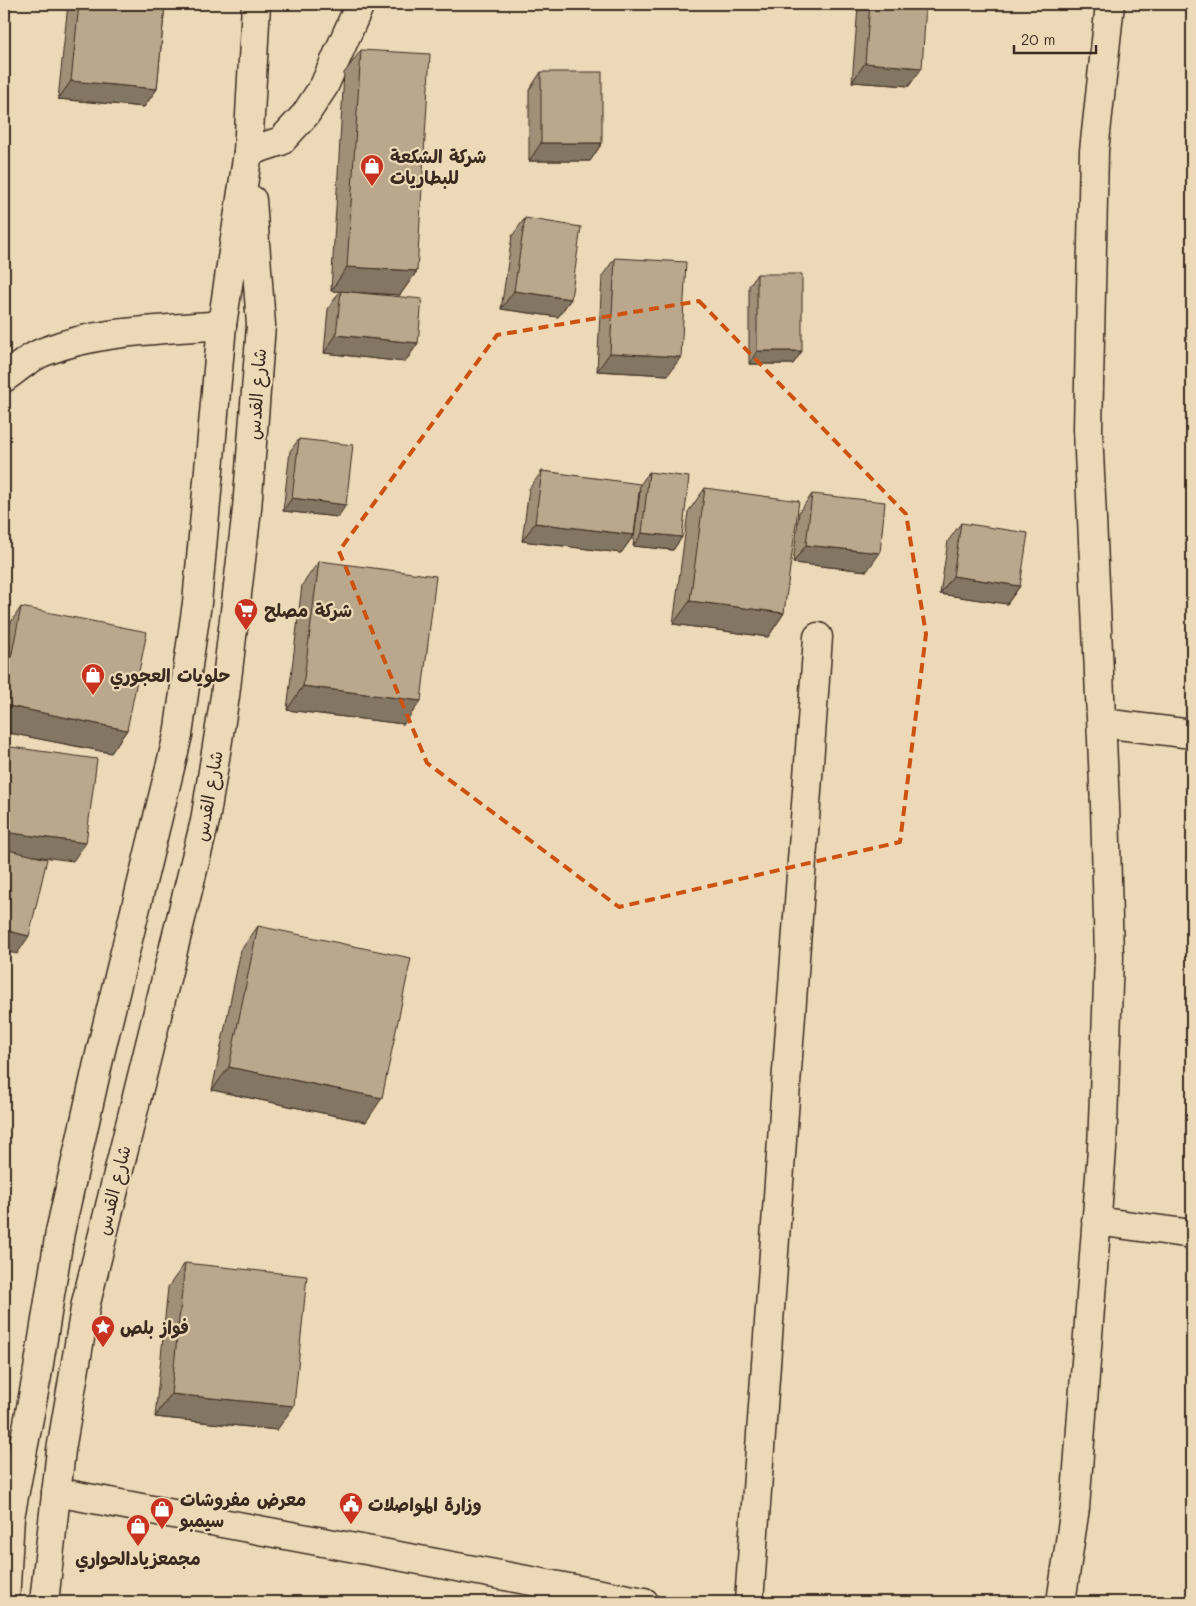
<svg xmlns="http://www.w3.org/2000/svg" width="1196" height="1606" viewBox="0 0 1196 1606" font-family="Mali,'Playpen Sans Arabic',sans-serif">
<rect width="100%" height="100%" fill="#edd9b7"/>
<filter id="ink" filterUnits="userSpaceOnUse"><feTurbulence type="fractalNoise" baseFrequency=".02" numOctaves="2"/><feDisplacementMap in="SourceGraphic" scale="10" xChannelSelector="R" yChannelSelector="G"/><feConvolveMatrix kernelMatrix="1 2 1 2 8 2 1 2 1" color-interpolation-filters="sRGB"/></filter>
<g filter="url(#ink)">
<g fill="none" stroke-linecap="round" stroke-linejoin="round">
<g stroke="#3b2a1e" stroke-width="31">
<path id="minor" d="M4,378C17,369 31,356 46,351C100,330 164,330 222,325
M1102,723L1192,734
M1096,1221L1192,1234
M56,1492L644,1602
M749,1602L818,637
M1061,1602L1075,1508L1102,1149L1109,957L1105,806L1088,430L1094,151L1110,4"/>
</g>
<g stroke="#3b2a1e" stroke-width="31">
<path id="tertiary" d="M248,152L281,141L305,115L324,86L360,4"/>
</g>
<g stroke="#3b2a1e" stroke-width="31">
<path id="secondary" d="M5,1602L10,1517L37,1376L60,1232L101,1050L178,735L197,603L222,325L248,152L256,4
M44,1602L61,1450L86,1303L205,821L225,696L247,509L261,325L252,200"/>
</g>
<use href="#minor" stroke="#edd9b7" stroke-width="28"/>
<use href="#tertiary" stroke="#edd9b7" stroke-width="28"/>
<use href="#secondary" stroke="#edd9b7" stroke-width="28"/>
</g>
<path fill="#a19078" stroke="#3b2a1e" d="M68,4H165L157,89L144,107L58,99Z
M860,4H926L909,86L852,82L858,7Z
M361,50L417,271L400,295L350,292L418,343L405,362L324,353L328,309L340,291H331L344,73Z
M541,72L602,143L590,161H529V90Z
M525,218L571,299L558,317L501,309L512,236Z
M615,258L668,375L597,371L602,276Z
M757,274L802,351L793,364H749V286Z
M299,439L338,517L283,511L290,451Z
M542,471L640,485L649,472L682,537L673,550L633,546L640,490L634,535L621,553L522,541L529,489Z
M705,488L784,613L768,637L673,624L688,512Z
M812,494L867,571L793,563L799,512Z
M961,523L1020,586L1007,604L940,594L948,541Z
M319,561L404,724L287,710L302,585Z
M21,607L127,730L111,753L4,732V634L5,631Z
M258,926L366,1122L212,1090L241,950Z
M185,1263L277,1430L155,1417L168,1287Z"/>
<path fill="#837662" stroke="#3b2a1e" d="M865,63L922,68L909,86L852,82Z
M71,81L157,89L144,107L58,99Z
M541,143H602L590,161H529Z
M347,267L417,271L400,295L331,291Z
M514,291L571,299L558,317L501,309Z
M336,335L418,343L405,362L324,353Z
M757,351H802L793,364H749Z
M610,353L681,357L668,375L597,371Z
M292,498L346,505L338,517L283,511Z
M535,523L634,535L621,553L522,541Z
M642,533L682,537L673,550L633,546Z
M806,545L880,553L867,571L793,563Z
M953,576L1020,586L1007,604L940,594Z
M690,601L784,613L768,637L673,624Z
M303,686L421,701L404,724L287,710Z
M4,705L127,730L111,753L4,732Z
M4,832L86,843L73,861L4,852Z
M4,930L29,936L17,954L4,951Z
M229,1067L382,1098L366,1122L212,1090Z
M171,1394L294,1406L277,1430L155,1417Z"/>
<path fill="#bba88c" stroke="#3b2a1e" d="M79,4H165L157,89L71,81Z
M870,4H926L922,68L865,63Z
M361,50L430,54L417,271L347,267Z
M541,72H602V143H541Z
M525,218L581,227L571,299L514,291Z
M615,258L686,262L681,357L610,353Z
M757,274H802V351H757Z
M341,291L422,299L418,343L336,335Z
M299,439L353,445L346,505L292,498Z
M542,471L640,484L634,535L535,523Z
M649,472L689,477L682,537L642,533Z
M705,488L799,501L784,613L690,601Z
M812,494L885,502L880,553L806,545Z
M961,523L1028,533L1020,586L953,576Z
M319,561L436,576L421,701L303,686Z
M21,607L147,632L127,730L4,705V694Z
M4,746L97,759L86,843L4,832Z
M4,849L47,859L29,936L4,930Z
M258,926L411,958L382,1098L229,1067Z
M185,1263L307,1276L294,1406L171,1394Z"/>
</g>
<path fill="none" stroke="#ce520f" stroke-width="4" stroke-dasharray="10 6" stroke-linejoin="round" d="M699,301L906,514L926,634L900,842L619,907L427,763L339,551L497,335Z"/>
<defs>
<g id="shop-pin" transform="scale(1.25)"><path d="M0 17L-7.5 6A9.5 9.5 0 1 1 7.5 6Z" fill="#c8321e" stroke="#edd9b7"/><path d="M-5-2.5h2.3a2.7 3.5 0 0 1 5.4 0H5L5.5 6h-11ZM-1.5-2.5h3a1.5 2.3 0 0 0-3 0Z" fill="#fff"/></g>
<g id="supermarket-pin" transform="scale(1.25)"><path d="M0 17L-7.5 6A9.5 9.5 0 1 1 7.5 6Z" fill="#c8321e" stroke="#edd9b7"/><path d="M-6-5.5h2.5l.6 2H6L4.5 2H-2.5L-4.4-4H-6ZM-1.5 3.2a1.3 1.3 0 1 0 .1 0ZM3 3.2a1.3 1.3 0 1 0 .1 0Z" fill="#fff"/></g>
<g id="sight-pin" transform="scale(1.25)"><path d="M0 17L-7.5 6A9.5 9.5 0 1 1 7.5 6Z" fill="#c8321e" stroke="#edd9b7"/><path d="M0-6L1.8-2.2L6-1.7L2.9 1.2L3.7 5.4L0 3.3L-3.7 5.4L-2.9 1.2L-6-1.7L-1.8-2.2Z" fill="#fff"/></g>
<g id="civic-pin" transform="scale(1.25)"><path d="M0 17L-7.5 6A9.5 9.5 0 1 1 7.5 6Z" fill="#c8321e" stroke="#edd9b7"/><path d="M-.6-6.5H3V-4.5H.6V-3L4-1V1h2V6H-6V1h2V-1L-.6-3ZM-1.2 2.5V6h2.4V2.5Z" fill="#fff"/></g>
</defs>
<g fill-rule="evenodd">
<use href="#shop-pin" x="372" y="166"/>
<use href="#supermarket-pin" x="246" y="610"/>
<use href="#shop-pin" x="93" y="675"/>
<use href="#sight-pin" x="103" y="1327"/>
<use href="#civic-pin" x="351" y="1504"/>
<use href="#shop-pin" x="162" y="1509"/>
<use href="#shop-pin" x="138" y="1526"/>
</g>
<g text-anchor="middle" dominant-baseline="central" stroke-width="4.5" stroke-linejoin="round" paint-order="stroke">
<g font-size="18" font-weight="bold" fill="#3b2a1e" stroke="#edd9b7" text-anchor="start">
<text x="390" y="156">شركة الشكعة<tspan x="390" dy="21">للبطاريات</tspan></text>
<text x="264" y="610">شركة مصلح</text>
<text x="110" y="675">حلويات العجوري</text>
<text x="120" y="1327">فواز بلص</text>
<text x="180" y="1499">معرض مفروشات<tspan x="180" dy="21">سيمبو</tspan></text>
<text x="368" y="1504">وزارة المواصلات</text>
<text x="138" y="1558" text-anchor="middle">مجمعزيادالحواري</text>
</g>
<g font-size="18" fill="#3b2a1e" stroke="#edd9b7">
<text transform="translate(256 394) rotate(-86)">شارع القدس</text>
<text transform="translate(208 796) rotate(-80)">شارع القدس</text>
<text transform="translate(113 1190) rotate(-76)">شارع القدس</text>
</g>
</g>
<rect width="1196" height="1606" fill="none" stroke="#edd9b7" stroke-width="20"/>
<rect x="10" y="10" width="1176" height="1586" fill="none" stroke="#3b2a1e" stroke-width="2" filter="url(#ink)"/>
<path d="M1014 45v8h82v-8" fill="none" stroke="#3b2a1e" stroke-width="2.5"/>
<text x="1021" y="45" font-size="15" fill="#3b2a1e" stroke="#edd9b7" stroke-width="4" paint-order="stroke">20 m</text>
</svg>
